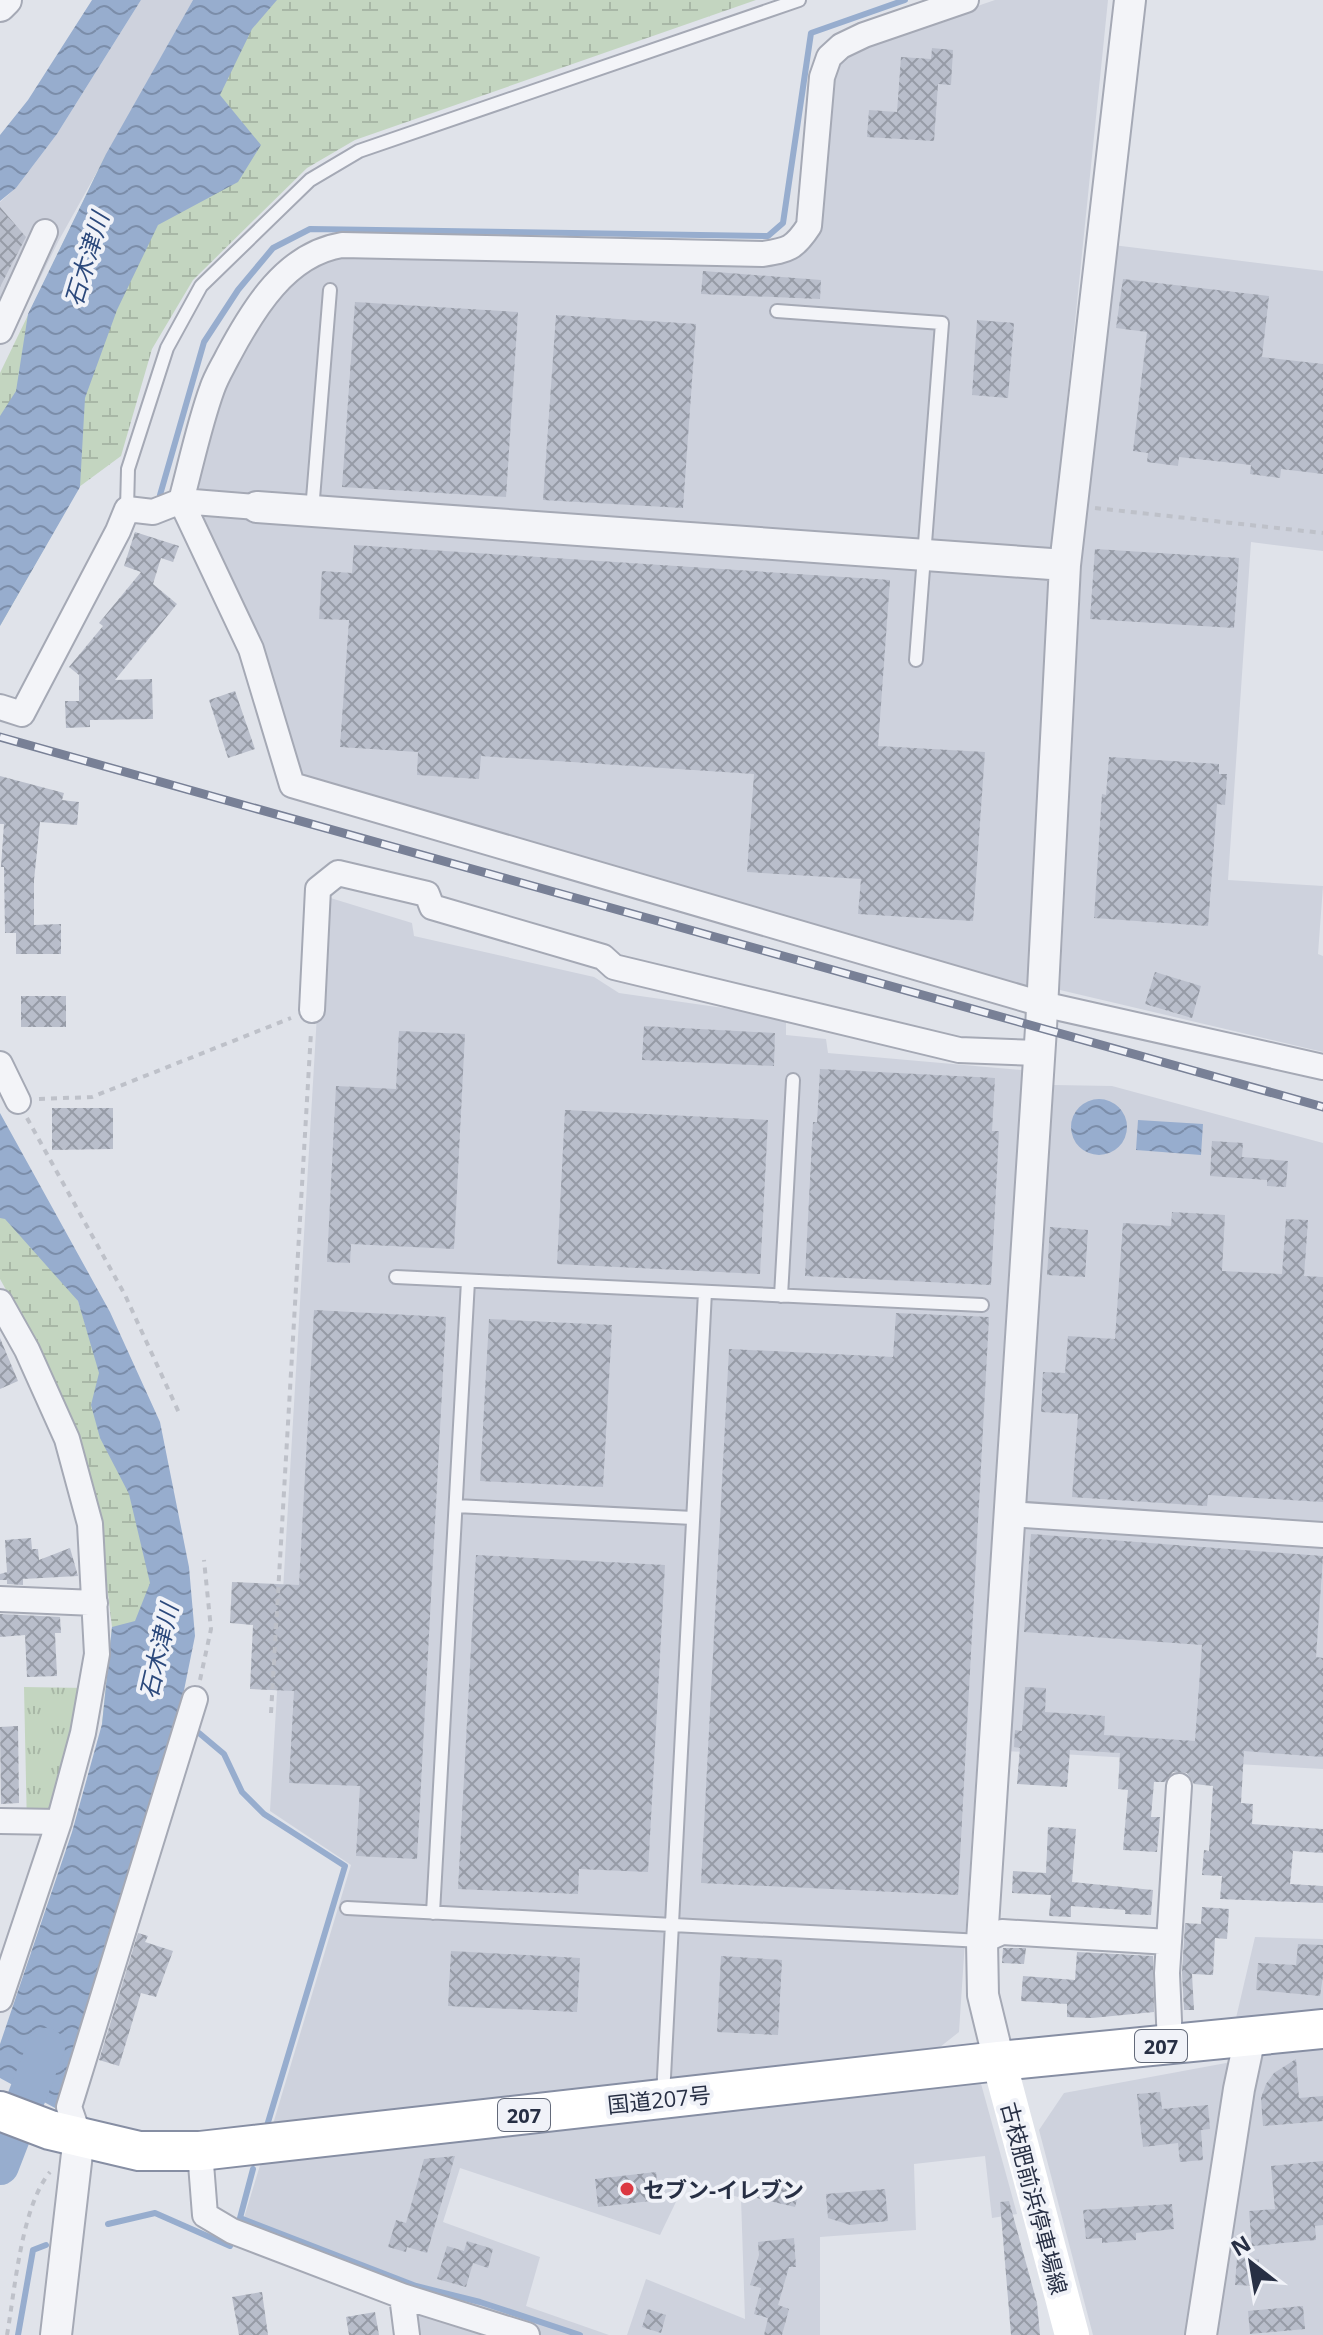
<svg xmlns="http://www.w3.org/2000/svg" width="1323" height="2335" viewBox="0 0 1323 2335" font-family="'Open Sans','Noto Sans JP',sans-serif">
<defs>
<pattern id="wetland-marsh" width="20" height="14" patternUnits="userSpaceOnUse" patternTransform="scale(2)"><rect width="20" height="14" fill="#c3d5c0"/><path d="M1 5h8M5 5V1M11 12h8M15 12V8" fill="none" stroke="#a8b7a6"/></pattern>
<pattern id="park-tufts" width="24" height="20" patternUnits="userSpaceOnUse" patternTransform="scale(2)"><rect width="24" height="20" fill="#c3d5c0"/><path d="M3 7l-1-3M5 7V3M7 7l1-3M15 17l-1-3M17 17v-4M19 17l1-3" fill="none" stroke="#a8b7a6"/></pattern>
<pattern id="water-waves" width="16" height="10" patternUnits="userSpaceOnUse" patternTransform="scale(2)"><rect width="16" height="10" fill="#97adce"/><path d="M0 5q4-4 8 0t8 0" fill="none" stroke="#7b8da9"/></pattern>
<pattern id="building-cross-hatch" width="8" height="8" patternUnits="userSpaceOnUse" patternTransform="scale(2)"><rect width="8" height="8" fill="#b9becb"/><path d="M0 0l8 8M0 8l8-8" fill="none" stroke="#969ba6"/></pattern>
</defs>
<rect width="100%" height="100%" fill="#e0e3ea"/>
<path fill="#ced2dd" d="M141,0H193L59,240L14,331L0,313V202L16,188L57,134Z
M995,0H1108L1055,517L1028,991L294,778L189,503L217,389L257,318L304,267L338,253L793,256L831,68L849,50Z
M1113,245L1323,271V551L1251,542L1228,880L1323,886L1318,954L1323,956V1052L1060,990L1084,522Z
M324,896L412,923L414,936L594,977L619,993L786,1017V1035L826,1039L828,1053L1022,1070L959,2032L940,2047L273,2124L351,1865L270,1811Z
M1054,1085L1112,1086L1323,1143V1769L1006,1751Z
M1255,1937L1323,1939V2009L1236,2018Z
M1323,2045V2335H1093L1039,2130L1064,2093Z
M980,2080L1017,2214L992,2218L985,2156L914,2164L916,2230L820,2237V2335H627L646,2279L745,2319L741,2198L686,2181L660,2235L460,2168L443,2222L540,2257L526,2306L609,2335H401L396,2301L236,2244L261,2162Z"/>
<path fill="url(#wetland-marsh)" d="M245,0H756L355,140L307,168L193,280L152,349L121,456L79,487L0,626L59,445Z
M106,154L0,457V373Z
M0,1183L78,1301L160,1566L102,1724L112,1627L100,1527L83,1454L45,1360L0,1279Z"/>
<path fill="url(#park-tufts)" d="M24,1687L88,1688L49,1832L27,1829Z"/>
<path fill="url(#water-waves)" d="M92,0H141L57,134L16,188L0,201V135L28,100Z
M193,0H277L252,29L220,95L261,145L238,182L158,225L117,310L85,398L80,487L0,626V416L16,391L28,314L106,154Z
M1071 1127a28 28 0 1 1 56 0a28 28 0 1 1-56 0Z
M0,1113L110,1312L160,1422L189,1567L195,1636L177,1725L55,2108L0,2078V2044L72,1832L102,1724L112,1627L135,1621L150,1583L129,1494L100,1438L91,1405L99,1373L78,1301L5,1219L0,1218Z
M1138,1120L1203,1124L1201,1155L1136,1150Z"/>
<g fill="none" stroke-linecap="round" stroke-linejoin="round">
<path stroke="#97adce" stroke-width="6" d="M160,495L204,342L238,290L273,248L310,229L768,236L783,223L811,33L905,0
M191,1730L199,1733L224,1754L242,1792L264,1814L345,1866L266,2129
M253,2169L240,2218L416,2286L480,2302L580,2335
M108,2224L155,2213L230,2246
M18,2335L33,2250L46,2245"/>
<path stroke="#97adce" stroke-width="38" d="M0,2166L46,2047"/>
</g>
<path fill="url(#building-cross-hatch)" d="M932,48L953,50L951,85L938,84L934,141L867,137L869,110L897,112L901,57L931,59Z
M0,207L26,237L0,287Z
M703,271L821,280L820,299L701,294Z
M1123,279L1269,296L1262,357L1323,364V474L1281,469L1280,478L1250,474L1251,465L1179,457L1178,466L1147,462L1148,453L1133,451L1147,332L1116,328Z
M355,302L518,312L506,497L342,487Z
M556,315L696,324L683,508L543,500Z
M977,320L1014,323L1008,398L972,395Z
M135,532L179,546L173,562L161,558L153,584L177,604L115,680L152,679L153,719L90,720V727L66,728L65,701H79V675L69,667L103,626L99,623L141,572L124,566Z
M354,545L890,580L878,746L985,752L973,921L858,914L861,879L747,872L754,774L481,756L479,779L417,775L418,752L340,747L349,620L319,619L322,571L352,573Z
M1095,549L1239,558L1234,628L1090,619Z
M235,691L255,749L228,758L209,700Z
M1109,757L1219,764V774H1227L1225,805L1217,804L1208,926L1094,918L1102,794L1106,795Z
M0,776L64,793L62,800L79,802L77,825L40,822L34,880V925L61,924V954H16V933H5L4,867H1L4,824H0Z
M1155,972L1201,986L1192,1018L1145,1004Z
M21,996H66V1027H21Z
M644,1026L775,1033L774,1066L642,1060Z
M399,1031L465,1034L454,1249L351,1244L350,1263L327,1262L336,1086L396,1089Z
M820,1069L995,1078L992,1131H999L991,1285L805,1276L813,1122H817Z
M52,1108H113V1149L52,1150Z
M565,1110L768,1120L760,1274L557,1264Z
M1212,1141L1243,1143L1242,1157L1288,1161L1286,1187L1267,1186V1180L1210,1176Z
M1172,1212L1225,1215L1222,1271L1282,1274L1286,1219L1308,1220L1304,1276L1323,1277V1502L1208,1495L1207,1506L1072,1497L1078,1414L1041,1412L1043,1372L1065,1373L1068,1336L1115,1339L1123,1223L1171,1226Z
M1050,1227L1088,1230L1085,1277L1047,1275Z
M314,1310L446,1317L417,1859L356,1856L360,1786L289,1783L294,1691L250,1689L253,1625L230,1623L232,1582L299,1585Z
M896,1313L989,1317L958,1895L701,1883L729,1349L893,1357Z
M489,1319L612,1325L603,1487L480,1481Z
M0,1338L18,1381L0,1389Z
M1031,1534L1323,1556L1316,1657L1323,1658V1757L1244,1751L1241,1803L1253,1804L1252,1824L1323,1829V1853L1293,1851L1290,1884L1323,1886V1903L1220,1899L1222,1876L1202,1875L1204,1850L1209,1851L1213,1786L1194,1784L1187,1773L1173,1772L1165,1782H1154L1151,1817H1160L1157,1852L1123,1850L1128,1790L1118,1789L1120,1753L1070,1750L1067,1787L1017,1784L1020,1748L1014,1747L1015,1730L1022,1731L1025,1687L1046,1688L1045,1712L1105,1716L1104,1735L1195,1741L1202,1645L1024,1632Z
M31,1538L32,1549H38L39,1560L70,1548L78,1576L23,1579V1585L7,1584V1580H0V1574L7,1572L5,1540Z
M476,1555L665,1565L648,1872L579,1869L578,1894L458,1889Z
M0,1614L60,1617L61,1633H55L57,1676L27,1677L25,1635L0,1637Z
M18,1726L19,1803L1,1804L0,1727Z
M1048,1827L1076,1829L1072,1882L1153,1890L1151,1915L1125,1914V1910L1071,1906V1917L1049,1916L1051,1895L1012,1893L1013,1871L1046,1873Z
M1202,1907L1229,1909L1227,1939L1215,1938L1213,1975L1192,1974L1194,2010H1184L1182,1973L1185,1923L1201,1924Z
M138,1933L148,1936L145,1942L173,1951L156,1997L141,1993L119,2066L99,2060Z
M1298,1944L1323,1945V1976L1320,1996L1256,1990L1258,1963L1296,1965Z
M1003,1948H1026L1024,1964L1002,1963Z
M451,1951L580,1958L577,2012L448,2006Z
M1077,1952L1153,1956L1154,2012L1092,2018L1067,2017V2004L1021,2001L1023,1976L1075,1980Z
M721,1956L782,1960L778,2035L717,2032Z
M1296,2059L1299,2098L1323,2096V2121L1263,2126L1261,2098L1266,2084L1274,2073Z
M1160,2092L1162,2109L1208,2105L1210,2129L1201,2130L1203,2160L1180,2162L1178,2143L1143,2147L1137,2094Z
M455,2156L427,2253L407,2247L406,2252L388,2247L396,2220L406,2223L424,2159Z
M1323,2161V2225L1315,2226L1316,2240L1252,2246L1249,2211L1275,2209L1271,2166Z
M656,2172L659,2200L598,2207L595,2179Z
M762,2182L799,2193L795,2207L757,2198Z
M885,2189L888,2221L850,2225L828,2218L826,2194Z
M1009,2201L1037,2303L1040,2335H1011L1000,2202Z
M1172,2204L1174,2229L1136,2233V2240L1102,2243V2238L1086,2239L1083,2210Z
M794,2238L796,2267H789L778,2305L789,2309L782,2335H764L768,2318L754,2314L761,2288L750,2285L759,2255L758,2242Z
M467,2241L493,2249L488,2268L473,2263L466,2287L437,2279L447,2246L464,2251Z
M1237,2258L1259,2259L1257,2286L1235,2285Z
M262,2292L268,2335H239L232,2297Z
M1303,2306L1305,2329L1250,2334L1248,2311Z
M648,2309L666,2315L661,2333L642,2327Z
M375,2312L379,2335H349L346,2317Z"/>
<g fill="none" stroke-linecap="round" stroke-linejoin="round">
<g stroke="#a5a9b5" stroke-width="16">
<path id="service" d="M777,311L942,323L916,660
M127,509L128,469L167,348L201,286L310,180L359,151L799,0
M312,511L330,290
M396,1277L982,1305
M781,1296L793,1080
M456,1506L693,1518
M347,1908L982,1941
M433,1913L468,1281
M663,2096L705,1292"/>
</g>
<g stroke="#a5a9b5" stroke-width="28">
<path id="minor" d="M966,0L864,35L841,46L829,57L822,77L809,226C794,249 788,250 763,254L342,245C286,254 253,309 228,356C223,366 216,377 212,389C199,425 191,464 181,501L251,649L292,785L1042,1004L1323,1067
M0,331L45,232
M0,707L22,714L118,531L127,509L153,512L181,501L257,507
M312,1010L318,889L338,873L427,894L432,907L603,957L614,967L959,1050L1039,1053
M0,1064L18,1101
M0,1302L27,1350L67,1439L90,1524L97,1654L83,1733L59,1822L0,1999
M1010,1514L1323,1535
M0,1599L95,1603
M0,1821L59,1822
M982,1941L1002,1932L1169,1942
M1170,2045L1167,1973L1179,1786
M79,2136L69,2107L195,1699
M200,2151L205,2215L232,2231L402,2296L527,2335
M402,2296L407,2335"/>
</g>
<g stroke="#a5a9b5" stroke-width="34">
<path id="tertiary" d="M0,6L6,0
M257,507L1065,565
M999,2061L983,1995L982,1941L1041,1028L1065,565L1130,0
M56,2335L79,2136
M1201,2335L1239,2089L1250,2037"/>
</g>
<g stroke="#868ea3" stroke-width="42">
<path id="trunk" d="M0,2111L50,2130L139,2151H200L999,2061L1323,2029"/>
</g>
<path stroke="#bec1c9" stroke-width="4" stroke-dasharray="6 6" stroke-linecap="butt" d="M1095,508L1323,533
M39,1099L92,1097L291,1018
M27,1118L125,1295L180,1415
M200,1680L211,1629L204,1560
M271,1713L311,1032
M7,2335C15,2290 21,2207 50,2172"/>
<use href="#service" stroke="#f3f4f8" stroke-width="12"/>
<use href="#minor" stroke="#f3f4f8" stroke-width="24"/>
<use href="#tertiary" stroke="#f3f4f8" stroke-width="30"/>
<path stroke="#fff" stroke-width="34" d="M999,2061L1072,2335"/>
<use href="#trunk" stroke="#fff" stroke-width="38"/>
<g stroke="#788096" stroke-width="9">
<path id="rail" d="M0,737L1323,1107"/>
</g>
<use href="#rail" stroke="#f0f2f8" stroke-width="6" stroke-dasharray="18" stroke-linecap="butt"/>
</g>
<circle fill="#dc3842" stroke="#f0f2f8" stroke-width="3" cx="627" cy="2189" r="8"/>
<g text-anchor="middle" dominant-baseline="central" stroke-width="8" stroke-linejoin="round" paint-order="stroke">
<g fill="#f0f2f8" stroke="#636a7a" stroke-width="2">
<rect x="1135" y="2030" width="52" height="32" rx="6"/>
<rect x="498" y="2099" width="52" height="32" rx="6"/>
</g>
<g font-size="20" font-weight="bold" fill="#272f44">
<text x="1161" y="2046">207</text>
<text x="524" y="2115">207</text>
</g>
<g font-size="22" fill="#272f44" stroke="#f0f2f8">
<text transform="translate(659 2099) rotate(-6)">国道207号</text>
<text transform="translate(1035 2198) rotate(75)">古枝肥前浜停車場線</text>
</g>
<g font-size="22" font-weight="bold" fill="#272f44" stroke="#f0f2f8" text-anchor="start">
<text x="643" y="2189">セブン-イレブン</text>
</g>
<g font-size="24" font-style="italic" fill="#2c497c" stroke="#f0f2f8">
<text transform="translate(86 259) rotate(-73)">石木津川</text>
<text transform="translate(158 1651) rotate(-77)">石木津川</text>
</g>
</g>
<g transform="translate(1251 2263) rotate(329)" stroke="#f0f2f8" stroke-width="6" paint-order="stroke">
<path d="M0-6L14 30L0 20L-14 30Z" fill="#272f44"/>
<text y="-12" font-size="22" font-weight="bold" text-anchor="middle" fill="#272f44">N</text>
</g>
</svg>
